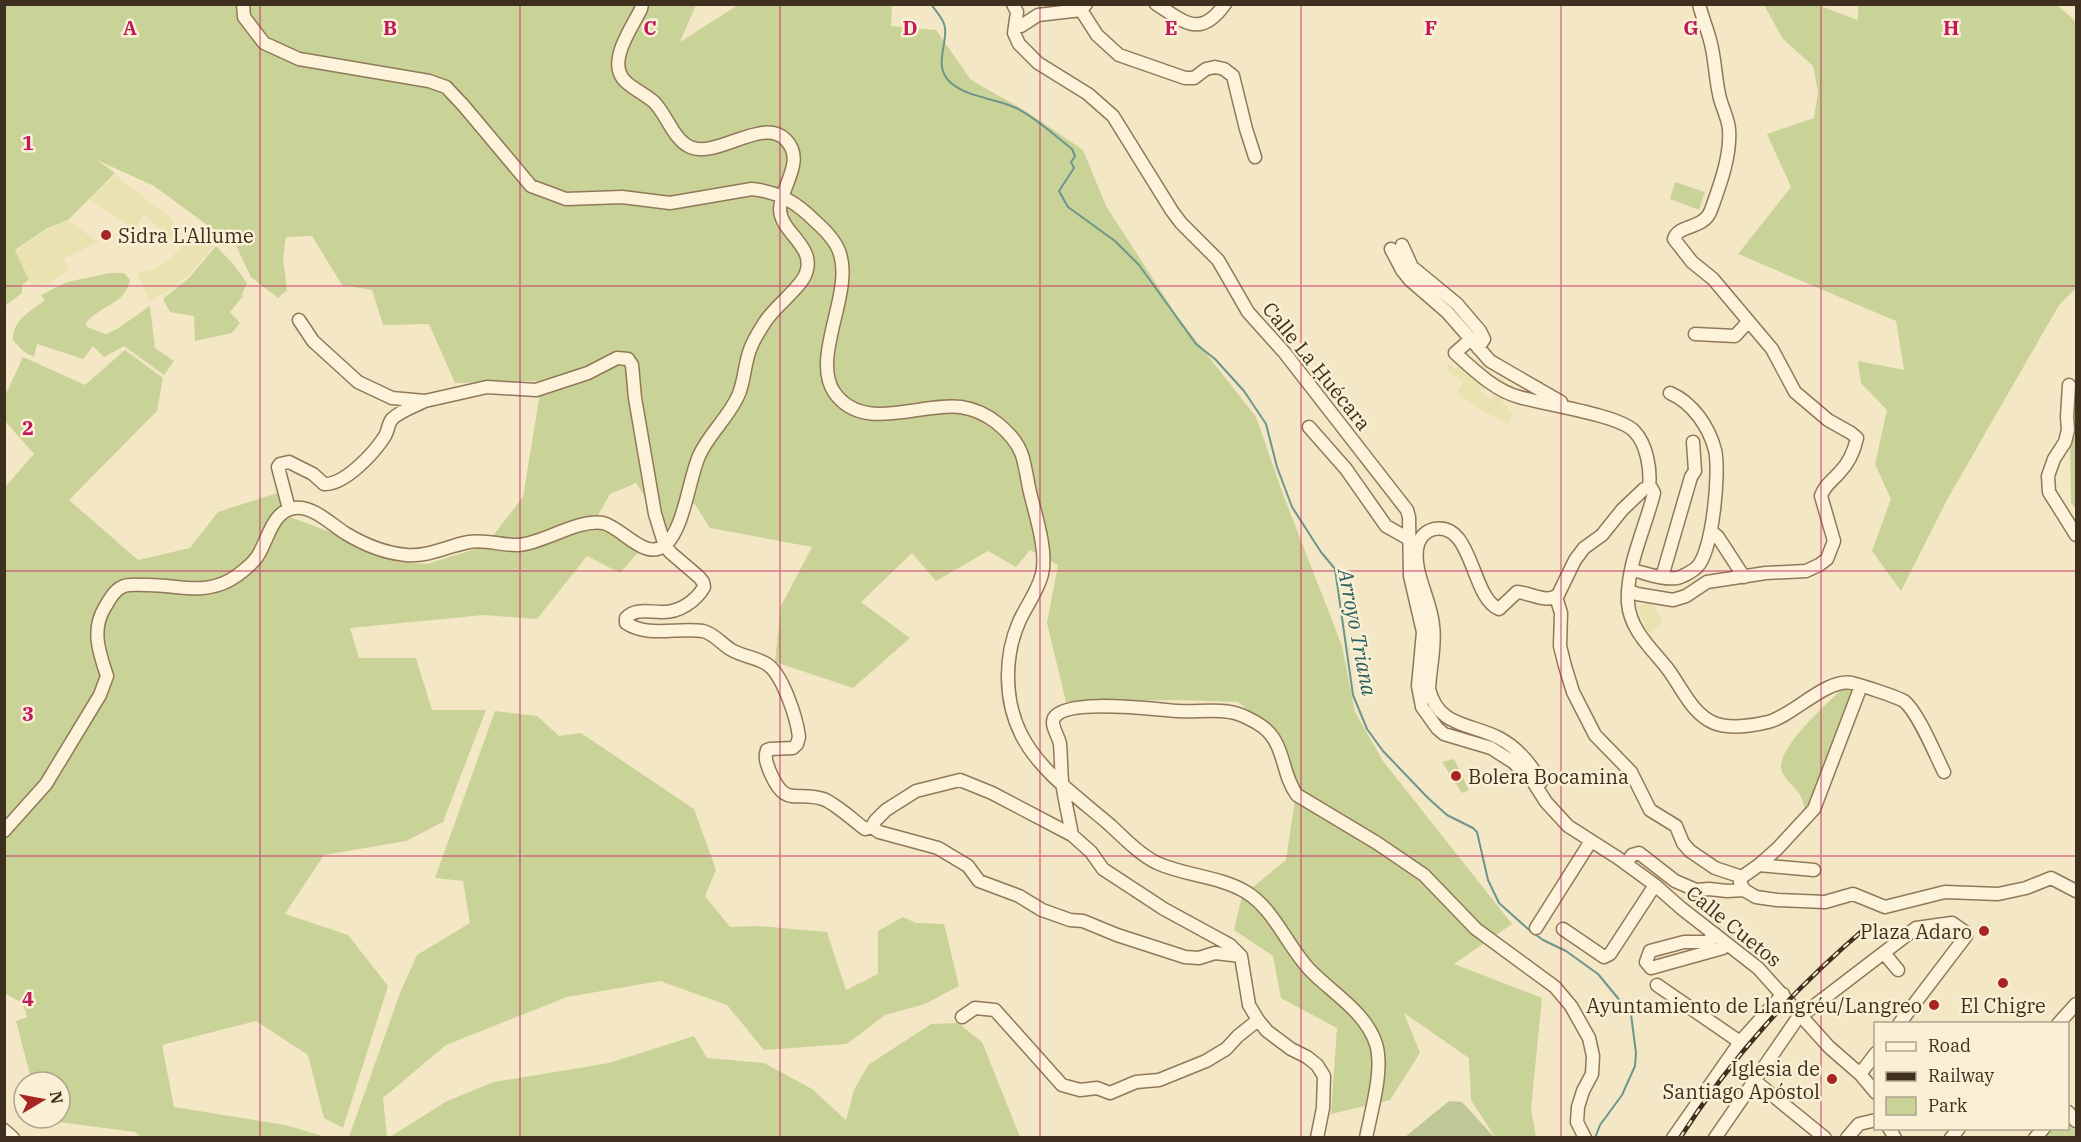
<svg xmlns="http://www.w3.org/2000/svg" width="2081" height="1142" viewBox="0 0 2081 1142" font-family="'IBM Plex Serif',serif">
<rect width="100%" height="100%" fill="#f3e7c5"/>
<path fill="#eae2b1" d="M115,175L169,217L177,228L179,236L176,244L144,215L135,229L89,199Z
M69,221L98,242L64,259L69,270L49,283L32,287L16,251L47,230Z
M199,237L215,245L189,274L170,290L149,301L137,273L152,270L171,258L187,241L193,238Z
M1461,363L1485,383L1480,392L1492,400L1497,390L1505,394L1502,403L1508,407L1507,410L1513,412L1509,423L1484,412L1466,401L1457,392L1463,382L1446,369L1449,364L1455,369Z
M1651,602L1663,620L1652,633L1647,631L1637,606Z"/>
<path fill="#cad397" d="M892,4L891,26L936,30L971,80L1027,112L1083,150L1106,206L1177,316L1256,417L1284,497L1342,646L1355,712L1383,761L1512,924L1454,964L1542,998L1531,1109L1536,1137H1495L1471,1100L1469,1058L1404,1013L1420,1053L1390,1100L1331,1114L1337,1028L1281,998L1273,956L1234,930L1242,896L1286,860L1297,786L1280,736L1238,702L1175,700L1066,702L1047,623L1058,565L1030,550L1016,567L988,551L936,581L912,553L861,602L910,638L853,688L775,662L781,606L812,547L710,528L694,503L666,529L636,483L610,494L597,517L641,549L620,573L587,556L537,619L484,615L350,628L359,658H416L432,710H486L443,822L406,841L324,855L285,914L348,935L388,986L343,1128L324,1118L308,1055L256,1021L162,1045L174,1107L285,1125L326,1137H141L135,1132L43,1120L42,1118H60V1082H32L16,1021L27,1017L23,1003L4,993L5,485H7L34,454L5,421L4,398L23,357L85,385L125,350L163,378L157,411L69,500L138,560L190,548L218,512L277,493L290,517L336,534L397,562L427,564L485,546L523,497L542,381L455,383L429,324L383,325L372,290L342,285L312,236L286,237L283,258L287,290L278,298L251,277L236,246L154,186L97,160L115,173L68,220L46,229L15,250L29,280L22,285V293L5,306V5H696L680,42L738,5Z
M1764,5H1818L1858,20V5H2057L2076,22V288L2059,305L1948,498L1901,591L1872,551L1891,499L1875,464L1887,410L1861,383L1858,361L1904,370L1896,321L1738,254L1791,187L1767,134L1814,118L1818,92L1813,66L1783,39Z
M1675,182L1705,192L1699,210L1670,199Z
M216,246L234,265L247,283L242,294L243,296L230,312L240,323L232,333L195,341L194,316L170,312L163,299L190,277Z
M110,273H124L130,280C125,305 100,305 86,323L87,327L106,334L117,329L150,306L155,348L174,361L164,375L124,346L104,357L93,346L83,359L37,344L34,357L24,352L13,340C13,319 30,312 45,300L41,295L67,282Z
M2076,386V509L2071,503L2070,444Z
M1844,687L1856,689L1806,813C1804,807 1803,800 1800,795C1795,786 1783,779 1781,768C1779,745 1828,703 1844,687Z
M495,711L537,716L559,736L581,733L694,809L716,870L705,896L730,927L758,926L827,932L846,990L878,974V931L903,917L916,923L944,924L959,986L925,1004L885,1015L847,1044L764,1050L727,1005L660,981L567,997L446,1045L383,1098L387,1137H349L400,993L417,955L470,923L463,881L435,878Z
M1454,759L1469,790L1462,793L1442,762Z
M958,1023L982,1042L1020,1137H390L447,1101L494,1082L609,1063L694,1036L707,1058L764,1063L812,1089L846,1120L854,1090L868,1065L931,1024Z
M2068,1118L2076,1128V1137L2042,1138L2051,1129L2068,1128Z"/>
<path fill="#c0c797" d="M1449,1101L1462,1102L1494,1137H1405Z"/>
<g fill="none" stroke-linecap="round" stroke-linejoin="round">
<path stroke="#6c968d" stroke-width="2" d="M931,4C936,12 944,18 945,28C947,45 934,66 949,81C966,98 996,98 1016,108C1036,118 1054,135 1072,149L1075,156L1071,162L1074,168L1059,191L1068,207L1115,241L1139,265L1196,344L1215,359L1244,391L1266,424L1277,467L1292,507L1321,552L1335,569L1353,695L1367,729L1383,751L1428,798L1447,815L1473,828L1477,832L1488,880L1499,903L1528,929L1543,940L1566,951L1598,974L1631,1014L1636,1053L1635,1066L1622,1095L1600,1125L1595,1138"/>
<g stroke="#907858" stroke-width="15">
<path id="minor" d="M243,4L244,17L264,43L299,59L429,81L446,87L463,105L531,186L566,199L622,197L670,203L752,189C780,192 797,203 816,222C825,230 837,243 840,254C853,294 811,357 834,392C863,434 920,402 961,407C974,409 987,415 997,423C1008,432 1017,441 1022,455C1025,465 1027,477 1029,488C1034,511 1048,550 1042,574C1038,591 1026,606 1019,622C1004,656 1004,700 1021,734C1039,771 1079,798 1110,825C1124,838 1139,854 1157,863C1186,876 1219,876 1246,892C1275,910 1287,946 1310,970C1332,993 1366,1012 1376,1044C1384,1070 1371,1111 1366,1138
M1013,4L1017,12L1014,33L1019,44L1038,63L1088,94L1113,116L1172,211L1181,223L1218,260L1248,312L1284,352L1407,510L1409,517L1410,576L1423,632L1418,686L1422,707L1437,728L1444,734L1491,748L1513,762L1532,780L1546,802L1568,826L1618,858L1655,885L1681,908L1758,968L1829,1047L1860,1074L1876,1093
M1156,4C1185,22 1200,39 1225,4
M1081,10L1097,35L1119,55L1185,78H1194L1206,69L1215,67L1224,69L1233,76L1246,129L1255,157
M1016,26H1021L1038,15L1081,10L1086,4
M1402,245L1412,267L1457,304L1480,331L1484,339L1478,348
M1391,249L1402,270L1410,280L1447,312L1490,361L1561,402
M299,320L313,341L358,382L392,398L425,401L487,387L536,390L588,373L617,358L628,359L632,365L635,398L655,514L665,546L671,553L699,577L703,582L704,587C696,601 679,613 661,612C649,612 635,608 626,618V623C649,638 677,627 703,631C713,633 722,644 730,649C741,656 754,657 765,663C782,671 797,719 799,737L797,744L793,748L770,749L767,750C764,758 767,764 770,772C786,809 795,790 823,799C835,803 854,821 865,829L872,827L879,832L938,848L968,866L979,881L1019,896L1042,910L1070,920L1083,921L1117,935L1185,957L1199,958L1215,953L1241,956
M1695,334L1735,336L1748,322
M1471,339L1455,353C1474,370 1494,390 1519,397C1543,404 1619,415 1634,431C1647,444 1651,470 1649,487
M2069,385L2067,417L2068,430L2065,442L2054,459L2048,476L2049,492L2076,535
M1309,427L1346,469L1386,526L1409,539
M289,509L278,467L280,464L289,462L313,474L324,484C345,485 374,453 385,436C388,431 388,424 392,419C400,411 415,406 425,401
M1711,531L1718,537L1744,577
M1632,570C1646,573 1662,580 1677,578C1682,577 1693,571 1697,567C1713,551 1720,471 1715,450C1709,427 1693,403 1670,393
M1662,577L1691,477L1695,471L1693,442
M1628,590L1637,594L1673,600L1686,596L1707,582L1766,573L1806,571L1819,565L1827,559L1834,541L1821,496C1824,486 1832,481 1839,473C1849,463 1854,452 1857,438L1851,433L1828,420L1795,392L1772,349L1713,279L1692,262L1674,239C1678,224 1704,230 1711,210C1720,185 1731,156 1729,129C1728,117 1721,106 1719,94C1715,76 1715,57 1710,40C1707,28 1702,17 1699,4
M1556,597L1561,613L1560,646L1565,666L1573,692L1595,735L1631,772L1650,810L1676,826L1683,843L1690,851L1715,868L1742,877
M1541,782C1531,764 1518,748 1499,738C1470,723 1438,727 1429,689C1430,667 1436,646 1433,625C1431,599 1411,570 1418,544C1421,536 1426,531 1434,529C1473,521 1471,598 1499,609L1517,592C1531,593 1547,604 1558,595L1575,560L1584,548L1602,535L1622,510L1644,489L1649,487L1652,489L1654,493C1645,529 1626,566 1628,603C1630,630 1652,649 1667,668C1681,686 1691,713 1714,723C1729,729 1752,726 1768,722C1793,716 1826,678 1852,683C1861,685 1897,697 1904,701C1918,712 1935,754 1944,772
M872,827L875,821L886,810L916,791L960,780L992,793L1072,835L1091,852L1103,869L1164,909L1230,945L1241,956L1249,1005L1258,1020L1267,1031L1291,1049L1307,1057L1317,1065L1324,1076L1323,1108L1317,1138
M4,831L46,784L100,695L107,676C99,652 91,630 105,607C110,599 114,590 124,586C130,584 138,585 145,585C176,584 200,596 230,580C239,575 251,565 257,557C268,541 272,510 295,508C313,506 331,524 345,533C363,544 385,553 406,555C429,557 447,546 469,542C486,539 503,546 519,545C544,543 577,519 603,523C622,527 646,563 666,544C684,528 689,479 699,456C708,435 728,418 738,396C745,381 744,363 751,347C754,339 760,330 765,322C774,307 801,288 806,273C816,246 780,232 780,209C781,186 806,161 786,140C763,116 717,159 690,147C673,139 667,115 654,102C645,94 633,89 625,81C606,62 632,28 641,9L642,4
M1072,835C1069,817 1064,799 1062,781C1061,769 1061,756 1060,744C1059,737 1050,725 1054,718C1066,697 1158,710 1179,711C1196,712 1214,709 1230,712C1239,713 1255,721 1263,727C1286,745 1281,774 1297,795L1377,843L1424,875L1476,929L1555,987L1571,1006L1589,1038L1593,1056L1592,1074L1583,1091L1578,1107L1577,1122L1585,1138
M1626,864L1632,855L1639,853L1675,881L1696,890L1709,889L1727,891L1744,890
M1759,865L1814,870
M1742,877L1740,882L1744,890L1756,897L1777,900L1825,902L1853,894L1885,907L1945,892L1998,894L2026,888L2051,878L2076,891
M1742,877L1759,865L1778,848L1814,809L1861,686
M1536,928L1591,841
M1563,929L1604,957L1610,954L1655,885
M1715,934L1711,940L1705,942H1684L1650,951L1646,962L1651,968L1723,948L1726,944
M1884,953L1898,970
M1657,985L1740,1042
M962,1017L975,1008L995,1010L1062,1085L1080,1090L1097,1088L1110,1093L1136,1082L1159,1080L1206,1061L1226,1049L1238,1036L1258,1020
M2058,1024L2076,1004
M1860,1074L1876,1053
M1755,1081L1825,1138
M2068,1112L2076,1121
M1889,1128L1895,1138
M4,1130L13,1138
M1673,1138L1740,1042L1783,994
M1715,1138L1797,1019L1916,928L1952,923L1965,932L1966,936L1899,1024
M1847,1138L1859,1124L1876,1120
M1951,1138L1959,1128
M2035,1138L2044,1128"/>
</g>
<use href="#minor" stroke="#fcf3da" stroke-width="12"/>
<g stroke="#3f2f1e" stroke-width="4.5">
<path id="rail" d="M1680,1138C1733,1055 1794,989 1869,925"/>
</g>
<use href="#rail" stroke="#f9f0d5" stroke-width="2" stroke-dasharray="7" stroke-linecap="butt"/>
</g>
<path fill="none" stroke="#c2185b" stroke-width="1.5" stroke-opacity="0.55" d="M260,4V1138M520,4V1138M780,4V1138M1040,4V1138M1301,4V1138M1561,4V1138M1821,4V1138M4,286H2076M4,571H2076M4,856H2076"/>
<g fill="#a62521" stroke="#f9f0d5" stroke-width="2">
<circle cx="106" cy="235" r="6"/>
<circle cx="1456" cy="776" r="6"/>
<circle cx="1984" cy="931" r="6"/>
<circle cx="2003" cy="983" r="6"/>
<circle cx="1934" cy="1005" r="6"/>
<circle cx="1832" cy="1079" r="6"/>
</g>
<g text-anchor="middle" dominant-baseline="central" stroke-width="5" stroke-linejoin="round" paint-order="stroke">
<g font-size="20" fill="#3f2f1e" stroke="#f9f0d5" text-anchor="end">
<text x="118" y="235" text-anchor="start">Sidra L'Allume</text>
<text x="1468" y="776" text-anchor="start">Bolera Bocamina</text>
<text x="1972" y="931">Plaza Adaro</text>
<text x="1922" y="1005">Ayuntamiento de Llangréu/Langreo</text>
<text x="2003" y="1005" text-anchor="middle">El Chigre</text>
<text x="1820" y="1068">Iglesia de<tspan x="1820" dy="23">Santiago Apóstol</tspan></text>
</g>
<g font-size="20" fill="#3f2f1e" stroke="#f9f0d5">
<text transform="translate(1317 366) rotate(51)">Calle La Ḥuécara</text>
<text transform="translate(1734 926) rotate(39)">Calle Cuetos</text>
</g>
<g font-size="21" font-style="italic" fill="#2c605e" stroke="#f9f0d5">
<text transform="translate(1358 632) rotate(79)">Arroyo Triana</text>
</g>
</g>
<g font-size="20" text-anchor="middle" font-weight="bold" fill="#c2185b" stroke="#f9f0d5" stroke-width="5" stroke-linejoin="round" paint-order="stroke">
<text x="130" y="35">A</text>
<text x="390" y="35">B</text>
<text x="650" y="35">C</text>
<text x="910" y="35">D</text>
<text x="1171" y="35">E</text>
<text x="1431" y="35">F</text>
<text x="1691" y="35">G</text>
<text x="1951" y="35">H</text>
<text x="28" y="150">1</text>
<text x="28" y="435">2</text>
<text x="28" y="721">3</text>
<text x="28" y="1006">4</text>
</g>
<rect width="2081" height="1142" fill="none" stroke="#3f2f1e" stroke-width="12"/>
<rect x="1874" y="1022" width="195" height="108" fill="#f9f0d5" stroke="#afa38c" stroke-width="1.5"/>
<rect x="1886" y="1042" width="30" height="9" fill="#fcf3da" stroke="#afa38c" stroke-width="1.5"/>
<text x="1928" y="1052" font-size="18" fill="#3f2f1e">Road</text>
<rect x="1886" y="1072" width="30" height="9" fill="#3f2f1e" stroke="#afa38c" stroke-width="1.5"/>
<text x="1928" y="1082" font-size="18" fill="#3f2f1e">Railway</text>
<rect x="1886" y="1097" width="30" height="18" fill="#cad397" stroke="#afa38c" stroke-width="1.5"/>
<text x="1928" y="1112" font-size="18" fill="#3f2f1e">Park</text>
<g transform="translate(42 1100) rotate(80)"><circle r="28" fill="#f9f0d5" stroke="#afa38c" stroke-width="1.5"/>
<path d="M0-4.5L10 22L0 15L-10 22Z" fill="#a62521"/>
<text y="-9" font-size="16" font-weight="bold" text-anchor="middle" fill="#3f2f1e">N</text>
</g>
</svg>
